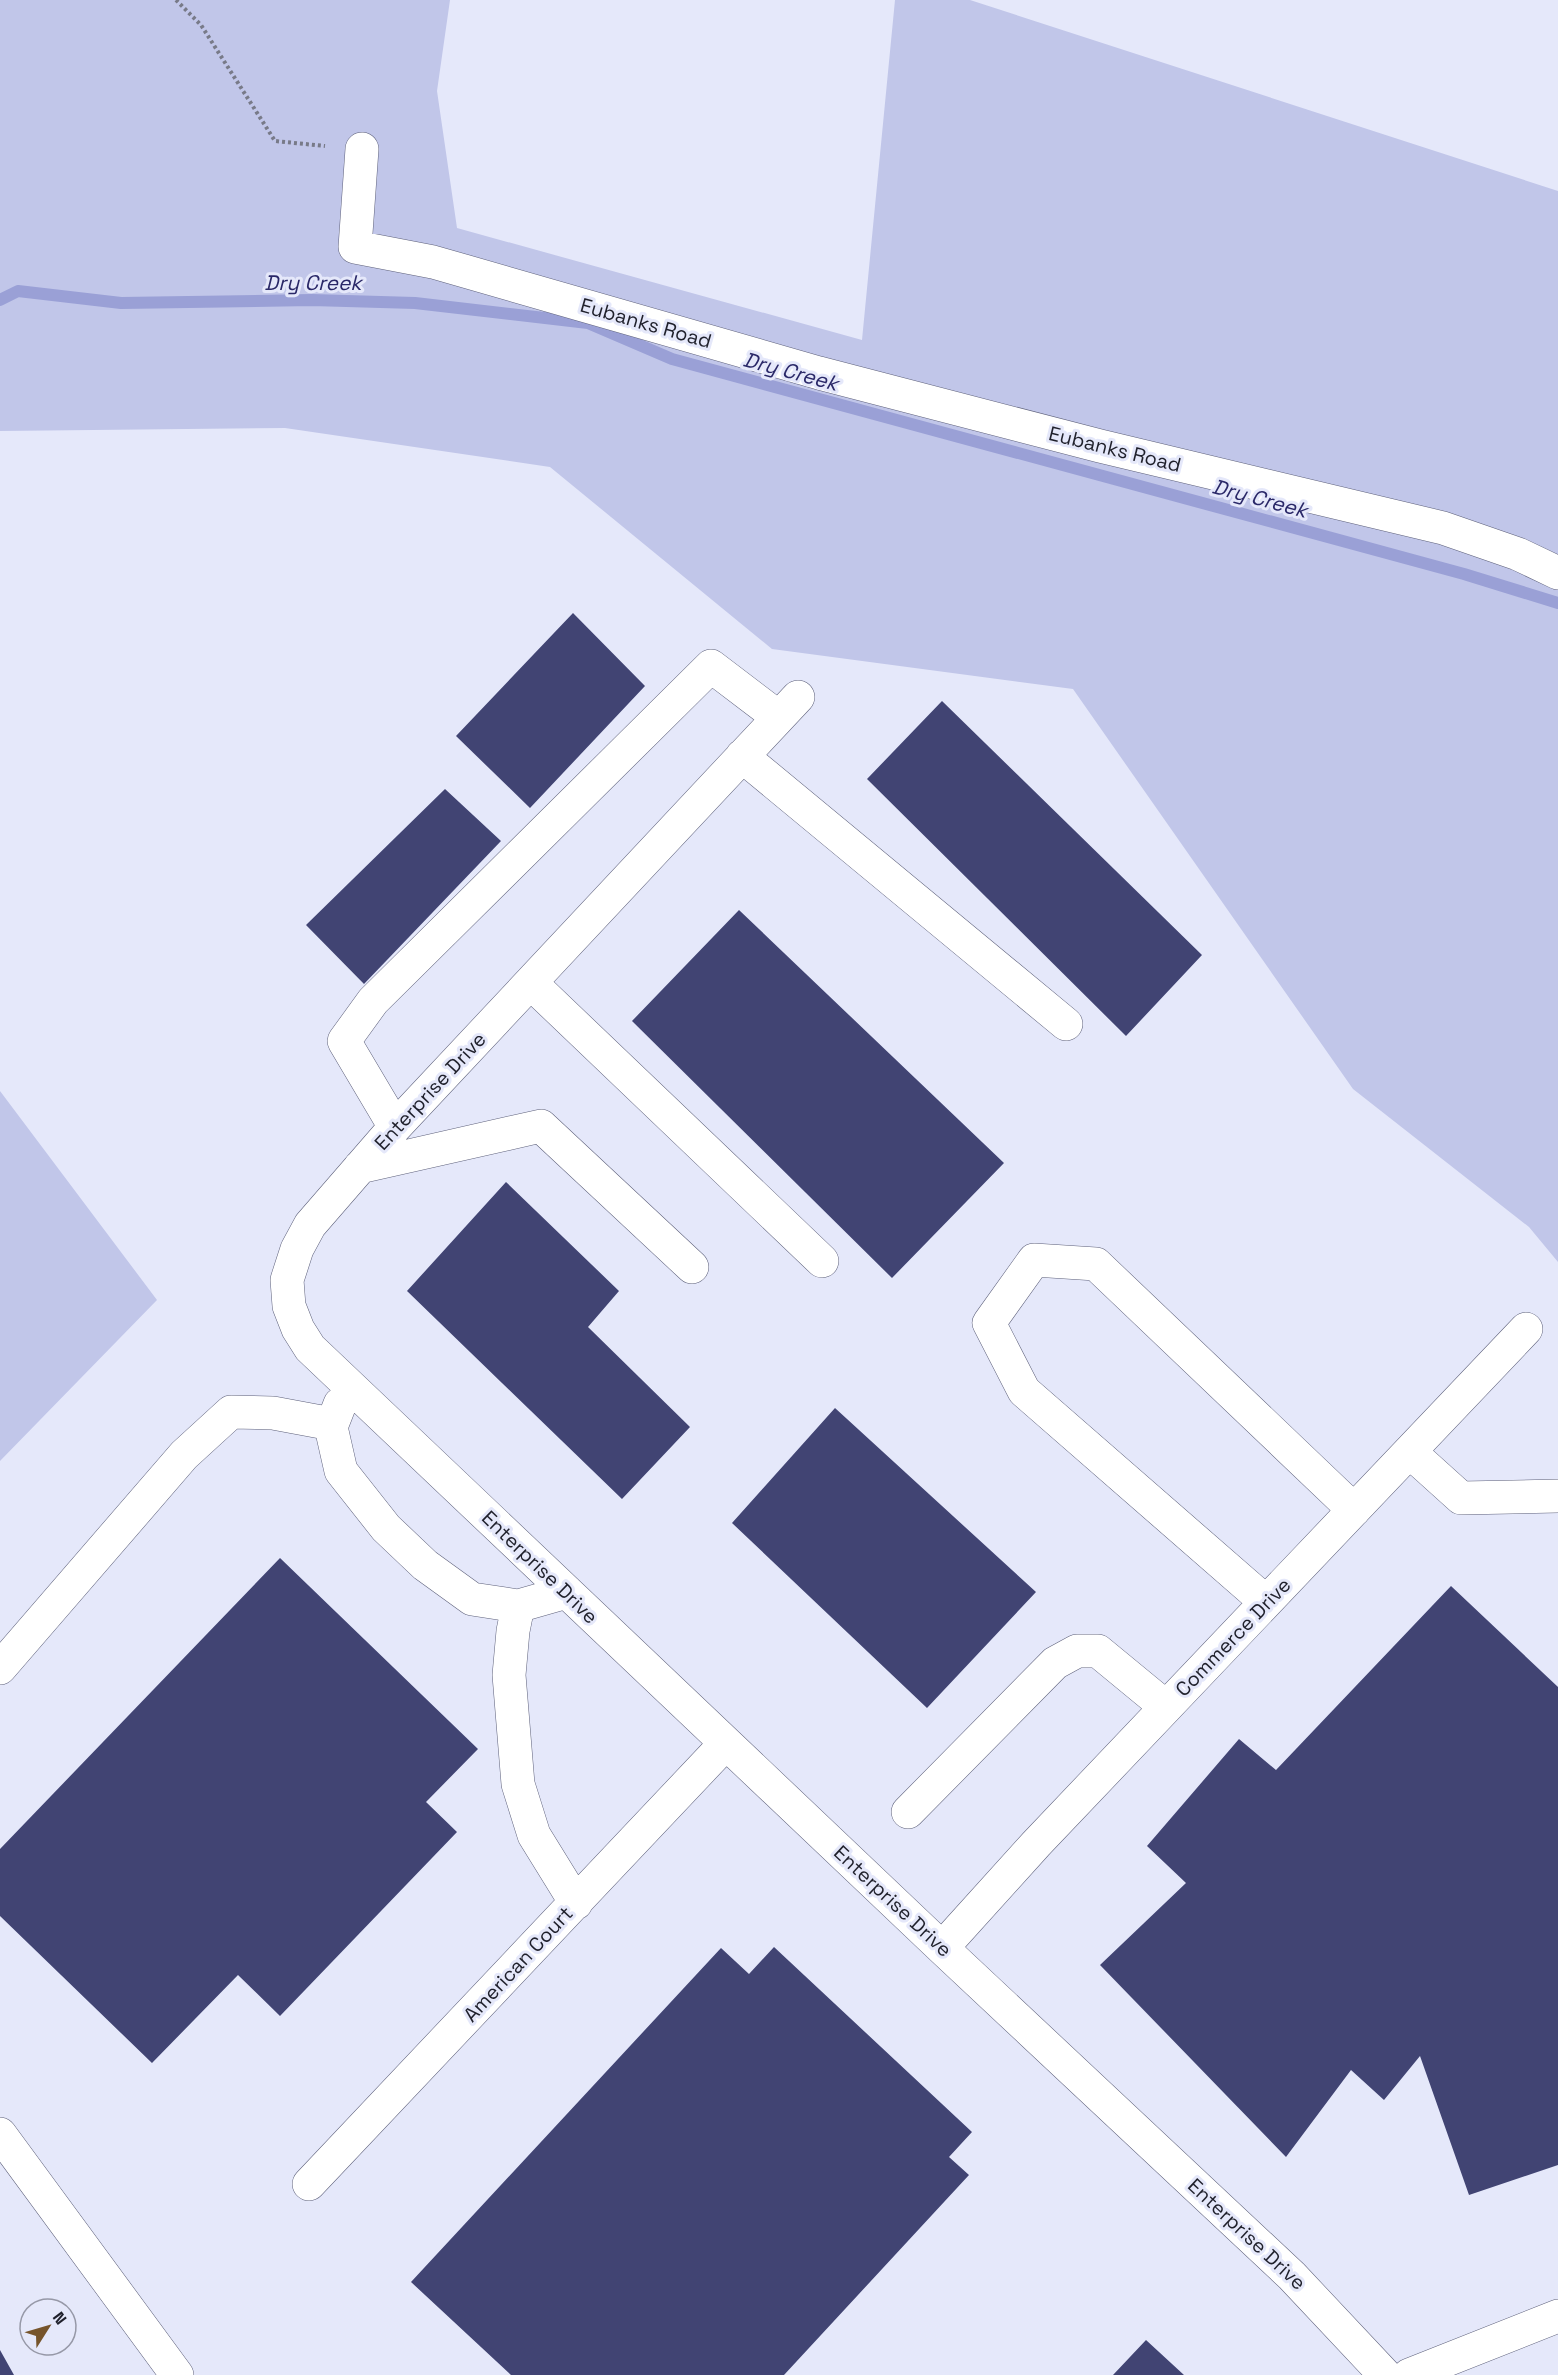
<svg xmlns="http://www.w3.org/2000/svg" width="1558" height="2375" viewBox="0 0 1558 2375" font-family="'Space Grotesk',sans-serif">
<rect width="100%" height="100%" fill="#e5e8fa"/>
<path fill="#c1c6e9" d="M0,0H450L437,91L457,228L862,340L895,0H970L1558,191V1262L1529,1227L1353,1089L1073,689L772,649L550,467L285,428L0,431Z
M0,1091L157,1300L0,1461Z"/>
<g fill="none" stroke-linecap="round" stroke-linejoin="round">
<path stroke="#9aa0d6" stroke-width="12" d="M0,300L18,291L121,303L312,300L415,303L588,323L672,359L1464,574L1558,603"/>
</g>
<path fill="#414473" d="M573,613L645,686L530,808L456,736Z
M942,701L1202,955L1126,1036L867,779Z
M445,789L501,841L364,984L306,925Z
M739,910L1004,1163L892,1278L632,1021Z
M506,1182L619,1291L588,1327L690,1427L622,1499L407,1291Z
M835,1408L1036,1592L927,1708L732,1523Z
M280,1558L478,1749L426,1802L457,1832L280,2016L238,1975L152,2063L0,1916V1849Z
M1451,1586L1558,1687V2165L1469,2195L1420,2056L1384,2100L1351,2070L1286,2157L1100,1965L1186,1883L1147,1846L1239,1739L1276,1770Z
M774,1947L972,2132L949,2157L969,2175L784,2375H511L411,2282L721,1948L749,1974Z
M1146,2340L1184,2375H1113Z
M0,2350L14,2375H0Z"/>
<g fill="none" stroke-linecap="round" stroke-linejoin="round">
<g stroke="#5e617b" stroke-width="34">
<path id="minor" d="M362,149L355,247L433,262L819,373L1100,446L1443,528L1518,554L1558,573
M798,697L395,1127L310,1225L297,1249L287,1280L289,1306L298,1329L310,1348L942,1948L1292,2276L1385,2375
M742,756L1066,1024
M531,983L822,1261
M395,1127L344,1041L373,1001L711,666L778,717
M360,1167L541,1126L692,1267
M340,1404L331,1427L341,1471L386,1528L425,1565L472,1599L518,1606L567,1592
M1410,1452L1461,1498L1558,1496
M1266,1602L1024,1391L989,1323L1034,1260L1096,1264L1354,1510
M518,1606L513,1631L509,1675L518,1784L534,1835L576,1903
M0,1668L184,1455L231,1412L273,1413L332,1424
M908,1812L1055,1663L1077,1651H1098L1166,1707
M942,1948L1036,1844L1526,1329
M0,2134L177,2375
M309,2184L726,1743
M1409,2375L1558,2316"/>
</g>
<path stroke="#787a88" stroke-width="4" stroke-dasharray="3 3" stroke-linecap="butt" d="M176,0L201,25L275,141L325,146"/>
<use href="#minor" stroke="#fff" stroke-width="33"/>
</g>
<g text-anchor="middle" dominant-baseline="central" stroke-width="6" stroke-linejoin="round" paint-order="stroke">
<g font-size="20" fill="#1f202b" stroke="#e5e8fa">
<text transform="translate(646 323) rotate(16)">Eubanks Road</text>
<text transform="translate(1115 449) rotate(14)">Eubanks Road</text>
<text transform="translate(430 1091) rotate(-47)">Enterprise Drive</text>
<text transform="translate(540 1567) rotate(44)">Enterprise Drive</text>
<text transform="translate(1233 1637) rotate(-46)">Commerce Drive</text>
<text transform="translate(893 1901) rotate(43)">Enterprise Drive</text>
<text transform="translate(518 1964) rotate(-47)">American Court</text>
<text transform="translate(1247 2234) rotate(43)">Enterprise Drive</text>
</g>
<g font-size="21" font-style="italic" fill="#2a2868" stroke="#e5e8fa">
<text x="313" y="282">Dry Creek</text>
<text transform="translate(791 371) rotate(15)">Dry Creek</text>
<text transform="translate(1260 498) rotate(15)">Dry Creek</text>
</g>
</g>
<g transform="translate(48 2327) rotate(53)"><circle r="28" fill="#e5e8fa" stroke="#9698a7" stroke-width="1.5"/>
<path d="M0-4.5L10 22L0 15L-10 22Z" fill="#76542b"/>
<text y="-9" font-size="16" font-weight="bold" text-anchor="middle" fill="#1f202b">N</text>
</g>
</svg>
